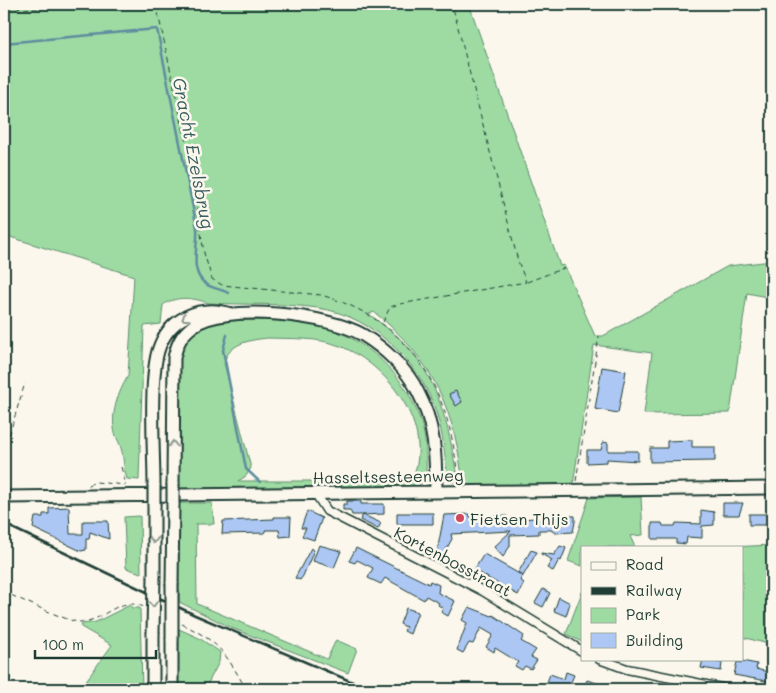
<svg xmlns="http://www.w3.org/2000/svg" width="776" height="693" viewBox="0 0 776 693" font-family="Mali,sans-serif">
<rect width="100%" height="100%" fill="#fbf7ec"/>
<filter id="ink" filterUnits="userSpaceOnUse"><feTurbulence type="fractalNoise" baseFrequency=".02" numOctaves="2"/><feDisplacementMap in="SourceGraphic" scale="10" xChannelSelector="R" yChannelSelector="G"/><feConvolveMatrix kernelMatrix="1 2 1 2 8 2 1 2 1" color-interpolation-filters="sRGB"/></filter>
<g filter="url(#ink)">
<path fill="#9ddba3" stroke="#5e8c6c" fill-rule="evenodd" d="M4,4H469L560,266L564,265L595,336H603L728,266L772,261V298L747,293L730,413L644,414L652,353L594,345L573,485L463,487C456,412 434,360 374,312L369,314C379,322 390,330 399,338C438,373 450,430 457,478L456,482H452L448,479C445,460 444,441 439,422C426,368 375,316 318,308C282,303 244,305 208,303C194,298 177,295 163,305L161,324L144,326L139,480L127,479C123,467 124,458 121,448C120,443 116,438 115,433C110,414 118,393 128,376L134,276L4,235Z
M291,321C301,322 312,323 321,326C377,341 425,395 426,454C426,468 429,480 415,488L179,489L180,358C183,347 187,335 197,328C212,317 271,321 291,321ZM268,338C291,339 317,337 340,346C388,365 437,429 411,481H238L246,476L251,468L224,363C229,343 249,340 268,338Z
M641,497L643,535L630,536L635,547H582V566L568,561L589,498Z
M178,503H212L214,524H196L197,604L327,659L336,640L357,649L348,673L234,629L179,602Z
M140,516L141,573L126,568L124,517Z
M772,545V645L742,637V547H731Z
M582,592V642L566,634Z
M130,605L132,608H140L142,689H80L112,645L81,627L82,624L96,622Z
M179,629L199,638L220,652L219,662L205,689H178Z"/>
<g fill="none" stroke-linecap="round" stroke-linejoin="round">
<path stroke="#5e8c9f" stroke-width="2.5" d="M4,43L157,29L197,228C199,244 188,272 206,284C213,289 222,289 228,293
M227,335L223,350L246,469L260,482"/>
</g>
<path fill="#adc7f4" stroke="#1f3d34" d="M602,367L626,371L618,413L595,409Z
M456,391L462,402L456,406L449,394Z
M692,440V447H715V461L650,462V448H667V441Z
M603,442L608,443V451H638V461L607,459V462L587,463V450H601Z
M347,501H361V504H384V514L363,515L381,523L378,529L360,520L363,515H352L350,510H343V504H347Z
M723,503H743L739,515H723Z
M69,507L70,534H83V521H108L109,539L90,532L89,539H86V550L81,551L33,528L35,517H43V514H49V508Z
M701,510L714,512V525L702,526V538L687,537L686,544L676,543V539H652V523H662L663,526H675L676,523L701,524Z
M307,511L322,518L314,540L302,536L306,528H301Z
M397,513H433V524H397Z
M470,514V517L507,516V520L535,518V520H551V516H575V522L573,532L555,533L551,530H539V534L510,535V546L503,557L494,547L511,531L451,534L452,539L443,555L437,552L444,515Z
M749,514H772V525H749Z
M274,517H291L290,536L280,537L279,530H265V533L222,534L223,521L274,519Z
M319,545L341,551L334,568L313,561Z
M560,546L566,548L561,561L559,560L553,571L547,568L552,560L541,554V553L554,555Z
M311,548L314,550L303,576L300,580L295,578Z
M356,548L429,584L430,581L439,585L438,593L455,601L448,616L441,612L443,608L438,605L439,603L426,596L424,600L385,578L381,584L368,578L373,568L357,560L355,563L349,561Z
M531,550L537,552L523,576L518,573Z
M484,554L523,576L520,580L524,583L518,595L474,570Z
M543,589L550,593L543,607L535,603Z
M559,597L570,603L566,616L554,611Z
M469,607L492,616L493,615L524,636L521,641L536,650L531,657L537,660L531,669L525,666L522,670L515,666L518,662L495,648L494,652L486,647L493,635L481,628L473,644L469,643L463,653L457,650L467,623L462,620Z
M406,608L418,612L410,634L404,631L406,627L400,624Z
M703,659L722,663L721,671L701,668Z
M742,661L757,664L756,669L772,673V682L734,675L737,662L742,663Z
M566,672L574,675L568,689H559L546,685L550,674L564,679Z
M587,680L613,688V689H583Z"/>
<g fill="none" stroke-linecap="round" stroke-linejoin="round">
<g stroke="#1f3d34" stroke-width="11">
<path id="street" d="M316,494L327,511L483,591L582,651
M599,659L627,669L726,689"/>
</g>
<g stroke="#1f3d34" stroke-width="15">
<path id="secondary" d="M173,484L174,358C177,344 181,335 193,326C224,302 330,315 363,335C384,348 407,369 418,392C435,424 436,457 436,492
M154,486C154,449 149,384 158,351C168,318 200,304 231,314
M4,497L772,488
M154,576V505
M172,584L173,504
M153,689V633
M172,689V639"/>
</g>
<path stroke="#1f3d34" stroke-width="1" stroke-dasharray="5 4" stroke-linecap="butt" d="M7,4L23,9L75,4
M156,4L188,151L204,253L212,279L222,285L321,295C412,321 451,390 458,481
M527,282L564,268
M383,322L390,307L400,304L526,282L518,261L452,4
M4,452L25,383
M121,467L126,485
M576,481L599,336
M88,485L96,482L125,485
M4,592C18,598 69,622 79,622C106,622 116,595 144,607
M182,624C220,642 226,654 246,689"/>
<use href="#street" stroke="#fbf7ec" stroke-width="8"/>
<use href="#secondary" stroke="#fbf7ec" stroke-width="11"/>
<path stroke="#1f3d34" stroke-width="2.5" d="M4,524L195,615L369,689"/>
<g stroke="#1f3d34" stroke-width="15" stroke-linecap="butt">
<path id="secondary-bridge" d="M154,486V505
M173,504V484
M153,633L154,576
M172,639V584"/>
</g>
<use href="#secondary-bridge" stroke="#fbf7ec" stroke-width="11"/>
</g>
<defs><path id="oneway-chevron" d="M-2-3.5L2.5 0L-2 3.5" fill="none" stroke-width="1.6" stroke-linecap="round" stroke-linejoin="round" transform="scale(1.25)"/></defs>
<g stroke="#8d9a90">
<use href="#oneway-chevron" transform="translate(185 318) rotate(147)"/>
<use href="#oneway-chevron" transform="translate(173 444) rotate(-90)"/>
<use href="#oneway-chevron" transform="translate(154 540) rotate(91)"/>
<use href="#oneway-chevron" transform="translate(153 604) rotate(90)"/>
</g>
</g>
<circle fill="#d1495b" stroke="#fbf7ec" stroke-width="2" cx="460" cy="518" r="5"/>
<g text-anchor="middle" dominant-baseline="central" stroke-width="5" stroke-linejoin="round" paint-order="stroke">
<g font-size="16" fill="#1f3d34" stroke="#fbf7ec">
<text transform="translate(388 476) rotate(-1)">Hasseltsesteenweg</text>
<text transform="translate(453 561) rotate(28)">Kortenbosstraat</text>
</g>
<g font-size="16" fill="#1f3d34" stroke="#fbf7ec" text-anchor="start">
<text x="470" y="518">Fietsen Thijs</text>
</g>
<g font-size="18" font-style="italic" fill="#395e60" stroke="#fbf7ec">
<text transform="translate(194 153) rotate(79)">Gracht Ezelsbrug</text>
</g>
</g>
<rect width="776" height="693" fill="none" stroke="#fbf7ec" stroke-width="20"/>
<rect x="10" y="10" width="756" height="673" fill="none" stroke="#1f3d34" stroke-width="2" filter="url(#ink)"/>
<rect x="581" y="546" width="162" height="115" fill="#fbf7ec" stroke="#a3ada2"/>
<rect x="591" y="562" width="25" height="8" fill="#fbf7ec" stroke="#a3ada2"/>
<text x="626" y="570" font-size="15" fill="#1f3d34">Road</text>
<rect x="591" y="587" width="25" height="8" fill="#1f3d34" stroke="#a3ada2"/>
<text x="626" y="596" font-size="15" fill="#1f3d34">Railway</text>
<rect x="591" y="608" width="25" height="15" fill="#9ddba3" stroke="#a3ada2"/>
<text x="626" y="620" font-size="15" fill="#1f3d34">Park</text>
<rect x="591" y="633" width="25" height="15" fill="#adc7f4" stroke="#a3ada2"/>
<text x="626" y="646" font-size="15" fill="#1f3d34">Building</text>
<path d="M35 650v8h121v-8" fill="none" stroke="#1f3d34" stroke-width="2.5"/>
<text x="42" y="650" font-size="15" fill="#1f3d34" stroke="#fbf7ec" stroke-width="4" paint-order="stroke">100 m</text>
</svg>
